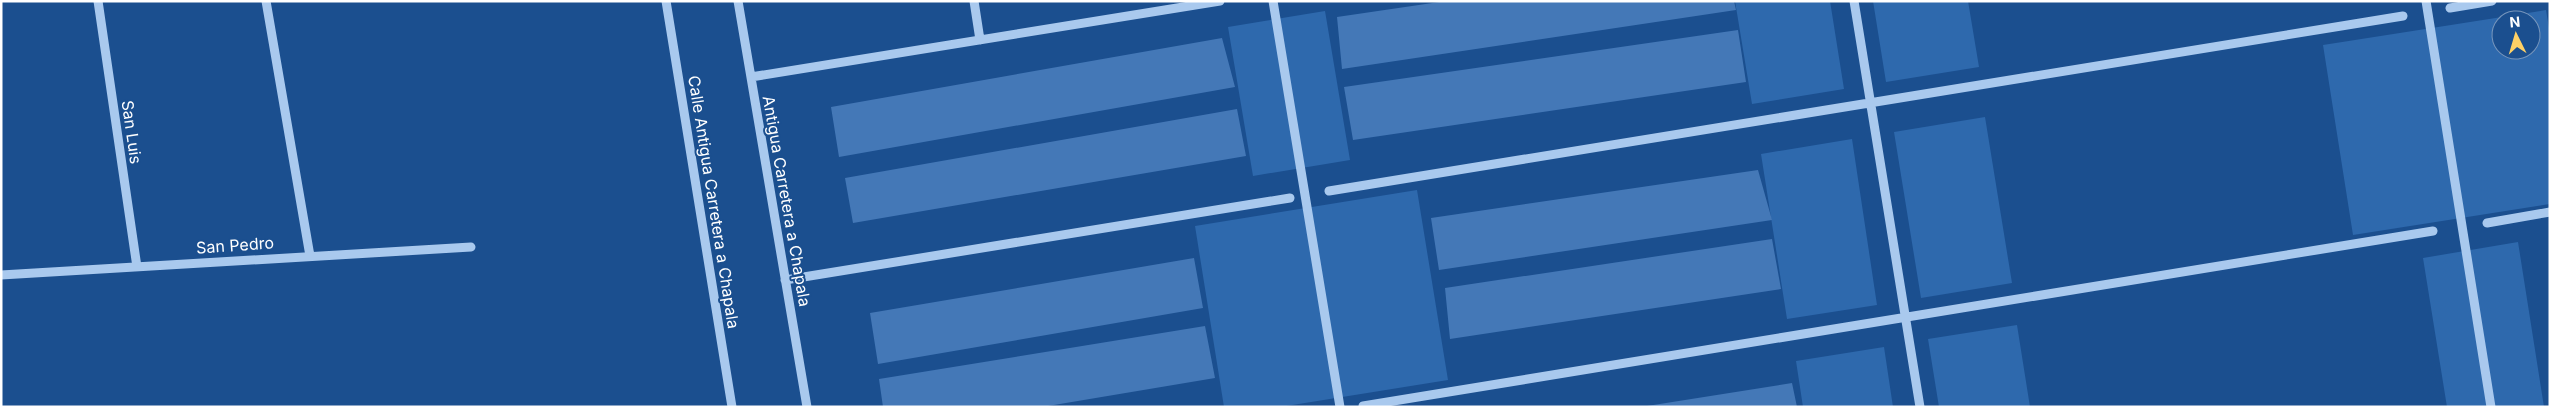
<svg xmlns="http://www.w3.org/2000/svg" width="2551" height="408" viewBox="0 0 2551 408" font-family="Inter,sans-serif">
<rect width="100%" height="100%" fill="#1b4f8f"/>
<path fill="#2e69ad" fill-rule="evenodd" d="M1735,1H1830L1844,89L1752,104Z
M1873,1H1968L1979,67L1886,82Z
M2546,10L2550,34V204L2353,235L2323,45ZM2501,20H2531V50H2501Z
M1325,11L1350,160L1253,176L1228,27Z
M1985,117L2012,283L1921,298L1894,132Z
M1852,139L1877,305L1787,319L1761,154Z
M1417,190L1448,380L1280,407H1224L1195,226Z
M2518,242L2544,407H2447L2423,258Z
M2017,325L2030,407H1939L1928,339Z
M1884,347L1893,407H1803L1796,361Z"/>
<path fill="#4478b7" d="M1446,1H1734L1736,10L1342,69L1337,17Z
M1738,30L1746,82L1353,140L1344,87Z
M1222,38L1235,87L839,157L831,107Z
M1237,109L1246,156L853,223L845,178Z
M1758,170L1772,220L1439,270L1431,218Z
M1772,239L1781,289L1450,339L1445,288Z
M1194,258L1203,308L878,364L870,313Z
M1205,326L1215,378L1042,407H883L879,379Z
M1792,383L1797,407H1647V406Z"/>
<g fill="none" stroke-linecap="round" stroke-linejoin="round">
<path stroke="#a9c9ee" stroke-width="9" d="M98,1L137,267
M266,1L310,256
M666,1L732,407
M738,1L807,407
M974,1L980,40
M1273,1L1340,407
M1854,1L1920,407
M2426,1L2491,407
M2450,8L2492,1
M751,77L1220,1
M1329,191L2403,16
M2487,223L2550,212
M1,275L471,247
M785,280L1290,198
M1363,406L2433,231"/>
</g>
<g text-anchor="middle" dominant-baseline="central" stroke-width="4" stroke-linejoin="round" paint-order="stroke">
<g font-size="16" fill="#fff" stroke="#1b4f8f">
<text transform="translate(132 132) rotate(82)">San Luis</text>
<text transform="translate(787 201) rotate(80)">Antigua Carretera a Chapala</text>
<text transform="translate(714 202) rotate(81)">Calle Antigua Carretera a Chapala</text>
<text transform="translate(235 245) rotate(-4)">San Pedro</text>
</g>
</g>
<rect width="2551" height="408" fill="none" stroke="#ffffff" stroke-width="5"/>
<g transform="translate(2516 35) rotate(355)"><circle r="24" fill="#1b4f8f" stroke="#7695bc"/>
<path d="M0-4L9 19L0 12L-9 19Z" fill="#ffd166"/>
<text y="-8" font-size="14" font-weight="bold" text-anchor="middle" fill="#ffffff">N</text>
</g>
</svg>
